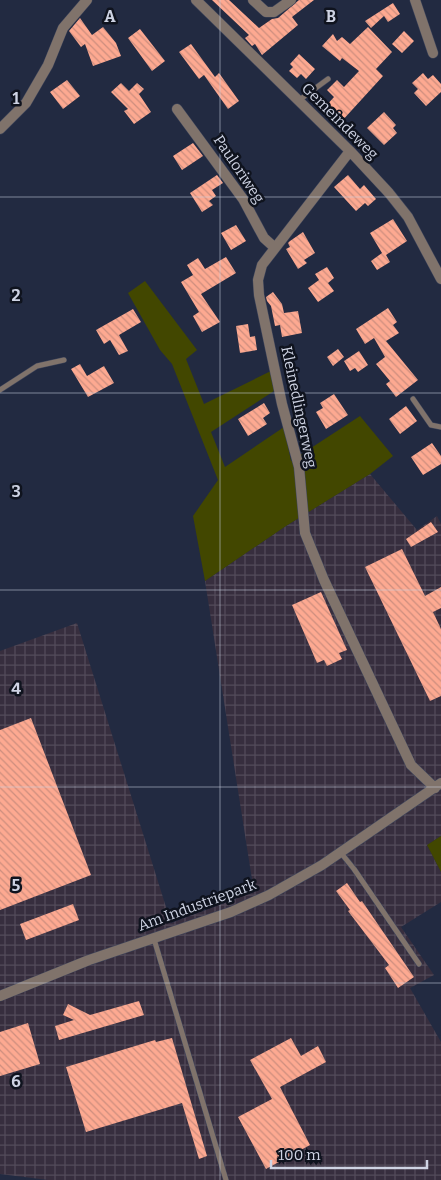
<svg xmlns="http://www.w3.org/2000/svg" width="441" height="1180" viewBox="0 0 441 1180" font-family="Bitter,serif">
<defs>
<pattern id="industrial-grid" width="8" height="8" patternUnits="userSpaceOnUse" patternTransform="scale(1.25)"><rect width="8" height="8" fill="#372e3e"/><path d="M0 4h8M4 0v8" fill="none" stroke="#534b5a"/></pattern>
<pattern id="building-back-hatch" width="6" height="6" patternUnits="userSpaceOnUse" patternTransform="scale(1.25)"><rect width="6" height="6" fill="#fda991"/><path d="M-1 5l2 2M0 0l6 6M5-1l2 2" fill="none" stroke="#cd8e7e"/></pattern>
</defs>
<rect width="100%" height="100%" fill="#222a41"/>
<path fill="url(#industrial-grid)" d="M370,474L417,530L437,516L441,524V836L427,845L441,872V902L401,927L434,975L410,988L441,1042V1180H48L0,1174V651L77,623L171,923L254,892L205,581L286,526Z"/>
<path fill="#424700" d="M145,281L197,350L186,359L204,404L273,370L277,389L211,432L225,467L284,427L291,461L360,416L393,456L370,474L286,526L205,581L193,516L218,480L172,364L160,350L128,293Z
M441,836V872L427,845Z"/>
<path fill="url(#building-back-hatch)" d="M212,0H229L259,28L272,19L278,18L299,0H314L292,17L298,25L262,55L255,44L252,46L245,38L249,35Z
M393,3L400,14L388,22L384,16L371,28L365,21Z
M80,18L92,35L103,27L116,43L121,56L93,66L85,44L81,47L69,31Z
M368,27L392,52L376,69L383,76L341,122L325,107L334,97L327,90L337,80L344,87L359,71L342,58L340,61L322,46L333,34L337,41L342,37L350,44Z
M140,29L165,61L152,71L128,38Z
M404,31L414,41L402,53L392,44Z
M191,44L215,77L219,73L239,101L228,109L204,75L199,79L179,52Z
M299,54L315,69L306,79L301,74L297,78L289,71L293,67L290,64Z
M423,73L428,79L433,75L441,84V92L426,106L414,93L418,89L412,83Z
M67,80L80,96L63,109L50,92Z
M121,83L129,91L137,83L144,89L139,94L151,112L134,124L124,111L128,109L111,92Z
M384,112L396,125L393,128L397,133L384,145L367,128Z
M193,143L203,156L182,170L173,156Z
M217,175L223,183L212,190L216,196L209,201L213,205L202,212L190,193Z
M348,175L360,189L364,185L376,199L368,206L365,203L356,211L334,187Z
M393,219L407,241L386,255L390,262L377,270L371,261L382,253L370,233Z
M236,225L246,241L231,250L221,233Z
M303,232L315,253L304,260L307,263L298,269L286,249L290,247L288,243L290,241Z
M226,257L236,273L201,294L220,322L202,332L193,316L199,312L181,282L193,275L187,265L198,258L205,269Z
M327,267L334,278L328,283L334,291L318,302L308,288L319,280L315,274Z
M273,292L282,304L284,313L298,311L302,333L282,337L280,325L275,326L271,306L267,301L266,297Z
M388,308L397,322L393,325L399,333L386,341L418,380L396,397L386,384L390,381L376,364L385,357L374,338L365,344L356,329Z
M133,309L141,322L119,335L128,351L119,355L110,340L104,344L96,330Z
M248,324L250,337L255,336L257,350L240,353L236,326Z
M338,349L344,357L333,366L327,357Z
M359,351L368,365L358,372L355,368L350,371L344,361Z
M80,364L87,376L104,366L114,383L88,397L71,369Z
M334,394L348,415L326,429L316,412L323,408L320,403Z
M264,403L270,413L263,418L267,424L248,436L238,419Z
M406,406L417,421L400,434L389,419Z
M432,443L441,456V464L423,475L411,457Z
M431,522L438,532L411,547L406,539Z
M402,549L425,596L441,587V608L433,612L441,629V696L430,701L365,567Z
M321,592L347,650L339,653L342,659L327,666L324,660L317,663L292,605Z
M31,718L91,875L0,910V730Z
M347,883L360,902L362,901L414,977L398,988L385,968L389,965L348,911L350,910L336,891Z
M73,904L79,920L26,940L20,924Z
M139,1001L144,1015L59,1040L55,1026L74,1020L63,1015L68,1004L90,1015Z
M28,1023L40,1064L0,1076V1032Z
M172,1038L207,1156L199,1159L182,1103L86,1132L66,1067L155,1040L156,1042Z
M291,1038L301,1056L318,1046L326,1062L280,1087L310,1145L266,1169L238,1117L272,1099L250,1060Z"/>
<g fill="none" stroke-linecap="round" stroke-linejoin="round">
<g stroke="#3e455b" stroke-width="6">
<path id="service" d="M298,101L328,79
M0,390L37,366L64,360
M413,399L431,425L441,427
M341,853L354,869L419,964
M154,939L226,1180"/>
</g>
<g stroke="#3e455b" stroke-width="11">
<path id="minor" d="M196,0L350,151L389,193L408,217L441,279
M253,0L266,12H274L291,0
M415,0L433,53
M177,109L243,199L264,238L274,247
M0,129L26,103L48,65L63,28L87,0
M350,151L262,265L258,280L259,295L282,404L299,467L305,533L324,580L411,765L435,788
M0,996L89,960L231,912L269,895L322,865L441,783"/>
</g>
<use href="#service" stroke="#80736b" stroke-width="5"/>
<use href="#minor" stroke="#80736b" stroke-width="10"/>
</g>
<path fill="none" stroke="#ced3e3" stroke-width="1" stroke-opacity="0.55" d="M220,0V1180M0,197H441M0,393H441M0,590H441M0,787H441M0,983H441"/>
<g text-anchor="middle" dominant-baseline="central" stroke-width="5" stroke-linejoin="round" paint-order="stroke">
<g font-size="15" fill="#ced3e3" stroke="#0f131e">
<text transform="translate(340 121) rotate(45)">Gemeindeweg</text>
<text transform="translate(239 169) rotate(56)">Pauloriweg</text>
<text transform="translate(299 407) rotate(78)">Kleinedlingerweg</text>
<text transform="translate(197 905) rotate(-20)">Am Industriepark</text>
</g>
</g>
<g font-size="16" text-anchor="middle" font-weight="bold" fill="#ced3e3" stroke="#0f131e" stroke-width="5" stroke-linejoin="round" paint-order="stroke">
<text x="110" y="22">A</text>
<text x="331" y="22">B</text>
<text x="16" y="104">1</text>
<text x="16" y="301">2</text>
<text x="16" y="497">3</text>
<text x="16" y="694">4</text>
<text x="16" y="891">5</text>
<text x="16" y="1087">6</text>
</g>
<path d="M271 1160v8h156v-8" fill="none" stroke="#ced3e3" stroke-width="2.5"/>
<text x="278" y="1160" font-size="15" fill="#ced3e3" stroke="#0f131e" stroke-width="4" paint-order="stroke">100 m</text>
</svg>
